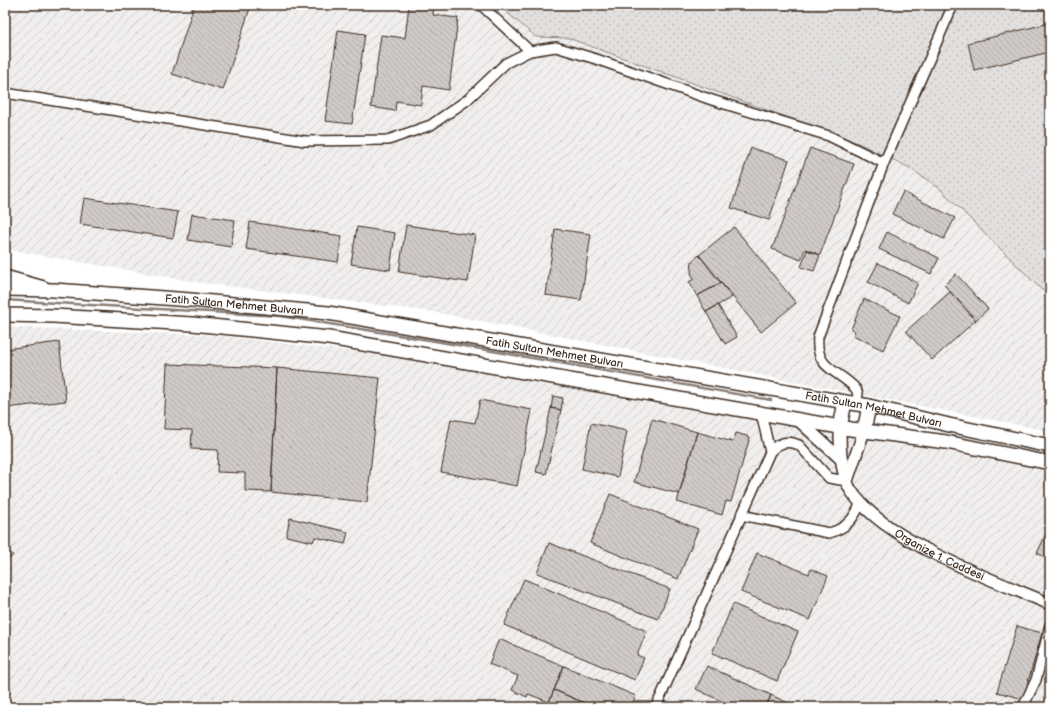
<svg xmlns="http://www.w3.org/2000/svg" width="1055" height="712" viewBox="0 0 1055 712" font-family="'Balsamiq Sans',sans-serif">
<defs>
<pattern id="industrial-furrows" width="10" height="10" patternUnits="userSpaceOnUse"><rect width="10" height="10" fill="#f1efee"/><path d="M-1 1l2-2M0 10L10 0M9 11l2-2" fill="none" stroke="#d0cdcc"/></pattern>
<pattern id="grass-dots" width="8" height="8" patternUnits="userSpaceOnUse"><rect width="8" height="8" fill="#e2e0de"/><path d="M2 2h.1M6 6h.1" fill="none" stroke="#c3c0be" stroke-width="1.8" stroke-linecap="round"/></pattern>
<pattern id="building-back-hatch" width="6" height="6" patternUnits="userSpaceOnUse"><rect width="6" height="6" fill="#cfcac7"/><path d="M-1 5l2 2M0 0l6 6M5-1l2 2" fill="none" stroke="#b3aeaa"/></pattern>
</defs>
<rect width="100%" height="100%" fill="#fff"/>
<filter id="ink" filterUnits="userSpaceOnUse"><feTurbulence type="fractalNoise" baseFrequency=".025" numOctaves="2"/><feDisplacementMap in="SourceGraphic" scale="8" xChannelSelector="R" yChannelSelector="G"/><feConvolveMatrix kernelMatrix="1 2 1 2 8 2 1 2 1" color-interpolation-filters="sRGB"/></filter>
<g filter="url(#ink)">
<path fill="url(#industrial-furrows)" d="M5,5H498L536,37L568,38L876,150L909,167L939,188L1050,298V431L433,312L195,282L5,249Z
M5,327L213,335L393,356L943,450L1050,471V707H5Z"/>
<path fill="url(#grass-dots)" stroke="#8e857e" d="M498,5H1050V298L939,188L908,167L858,143L568,38L536,37Z"/>
<g fill="none" stroke-linecap="round" stroke-linejoin="round">
<path stroke="#887e77" stroke-width="2.5" d="M5,300L280,316L435,341L771,400"/>
</g>
<path fill="url(#building-back-hatch)" stroke="#3b2a1e" d="M194,5H251L223,90L172,74Z
M409,5H434L433,15L458,18L449,90L423,86L421,105L396,101L395,111L371,107L381,35L405,38Z
M1050,23V52L974,70L968,43Z
M338,30L365,34L352,124L325,121Z
M751,148L789,160L769,220L731,208Z
M810,148L854,164L820,255L805,249L801,260L772,249Z
M903,192L955,218L944,239L892,214Z
M84,198L178,212L173,238L80,224Z
M192,214L235,220L231,247L188,240Z
M250,222L342,236L338,262L246,249Z
M406,225L475,235L468,282L399,272Z
M357,227L395,233L390,270L351,264Z
M734,227L796,303L761,332L699,255Z
M555,229L591,234L581,300L546,295Z
M887,232L939,258L931,274L879,249Z
M807,250L820,255L814,271L801,267Z
M699,255L721,283L697,296L689,282L694,279L691,273L692,261Z
M878,263L918,283L908,303L868,282Z
M956,274L988,309L976,320L944,285Z
M721,283L732,297L706,312L697,296Z
M950,292L976,320L932,360L906,331Z
M864,299L900,316L883,350L853,335L855,331L851,329Z
M718,305L737,337L725,344L706,312Z
M59,342L66,401L6,408L5,349Z
M167,364L277,368L271,492L245,491V473L217,472L218,450L191,449L192,430L164,429Z
M277,368L380,378L367,502L271,492Z
M553,396L563,398L561,410L551,408Z
M480,400L532,410L517,486L441,472L451,419L475,423Z
M551,408L561,410L546,474L536,472Z
M652,419L697,432L679,494L634,482Z
M591,423L627,431L618,477L582,469Z
M697,432L733,442L736,433L750,437L731,502L726,501L722,515L677,502Z
M610,494L698,529L678,579L590,543Z
M290,518L348,532L345,544L315,537L313,542L286,536Z
M1050,526V557L1049,559L1037,553Z
M549,543L670,589L658,619L537,573Z
M5,547L13,555L5,563Z
M757,553L809,574L811,569L828,576L810,620L741,592Z
M524,579L647,631L637,655L644,658L635,680L504,625Z
M733,604L798,632L777,681L712,653Z
M1017,626L1042,633L1023,699L997,692Z
M499,639L564,666L549,702L528,694L527,697L512,690L518,676L489,664Z
M564,666L636,696L631,707H594L554,690Z
M707,666L771,695L766,707H734L696,689Z
M554,690L594,707H547Z
M771,695L797,707H766Z"/>
<g fill="none" stroke-linecap="round" stroke-linejoin="round">
<g stroke="#3b2a1e" stroke-width="12">
<path id="minor" d="M481,5L530,51
M5,93L305,141L388,140L431,125L467,100L506,63L530,51L556,47L596,59L712,100L829,136L884,163
M856,404L858,394L856,389C838,369 815,370 818,337L884,163L953,5
M770,452C778,442 788,440 799,445L829,478L847,481
M741,515L829,533C846,529 855,518 861,502
M656,707L770,452L761,413
M1023,707L1036,680L1050,625"/>
</g>
<g stroke="#3b2a1e" stroke-width="14">
<g id="tertiary">
<path d="M5,276L44,287"/>
<path d="M797,419L842,460"/>
<path id="s1" d="M840,427C840,446 840,471 850,489C882,541 994,580 1050,604"/>
<path d="M847,481L864,431"/>
</g>
</g>
<g stroke="#3b2a1e" stroke-width="16">
<g id="secondary">
<path id="s2" d="M5,289L54,290L191,300L328,313L869,406L949,425L1050,446"/>
<path d="M5,315L53,316L192,324L329,338L851,429L946,442L1050,463"/>
<path d="M840,427L845,402"/>
<path d="M864,431L869,406"/>
</g>
</g>
<use href="#minor" stroke="#fff" stroke-width="9"/>
<use href="#tertiary" stroke="#fff" stroke-width="11"/>
<use href="#secondary" stroke="#fff" stroke-width="13"/>
</g>
</g>
<g text-anchor="middle" dominant-baseline="central" stroke-width="3" stroke-linejoin="round" paint-order="stroke">
<g font-size="11" fill="#3b2a1e" stroke="#fff">
<text stroke="none"><textPath href="#s2" startOffset="230">Fatih Sultan Mehmet Bulvarı</textPath></text>
<text stroke="none"><textPath href="#s2" startOffset="554">Fatih Sultan Mehmet Bulvarı</textPath></text>
<text stroke="none"><textPath href="#s2" startOffset="878">Fatih Sultan Mehmet Bulvarı</textPath></text>
<text stroke="none"><textPath href="#s1" startOffset="176">Organize 1. Caddesi</textPath></text>
</g>
</g>
<rect width="1055" height="712" fill="none" stroke="#fff" stroke-width="20"/>
<rect x="10" y="10" width="1035" height="692" fill="none" stroke="#3b2a1e" stroke-width="1.5" filter="url(#ink)"/>
</svg>
